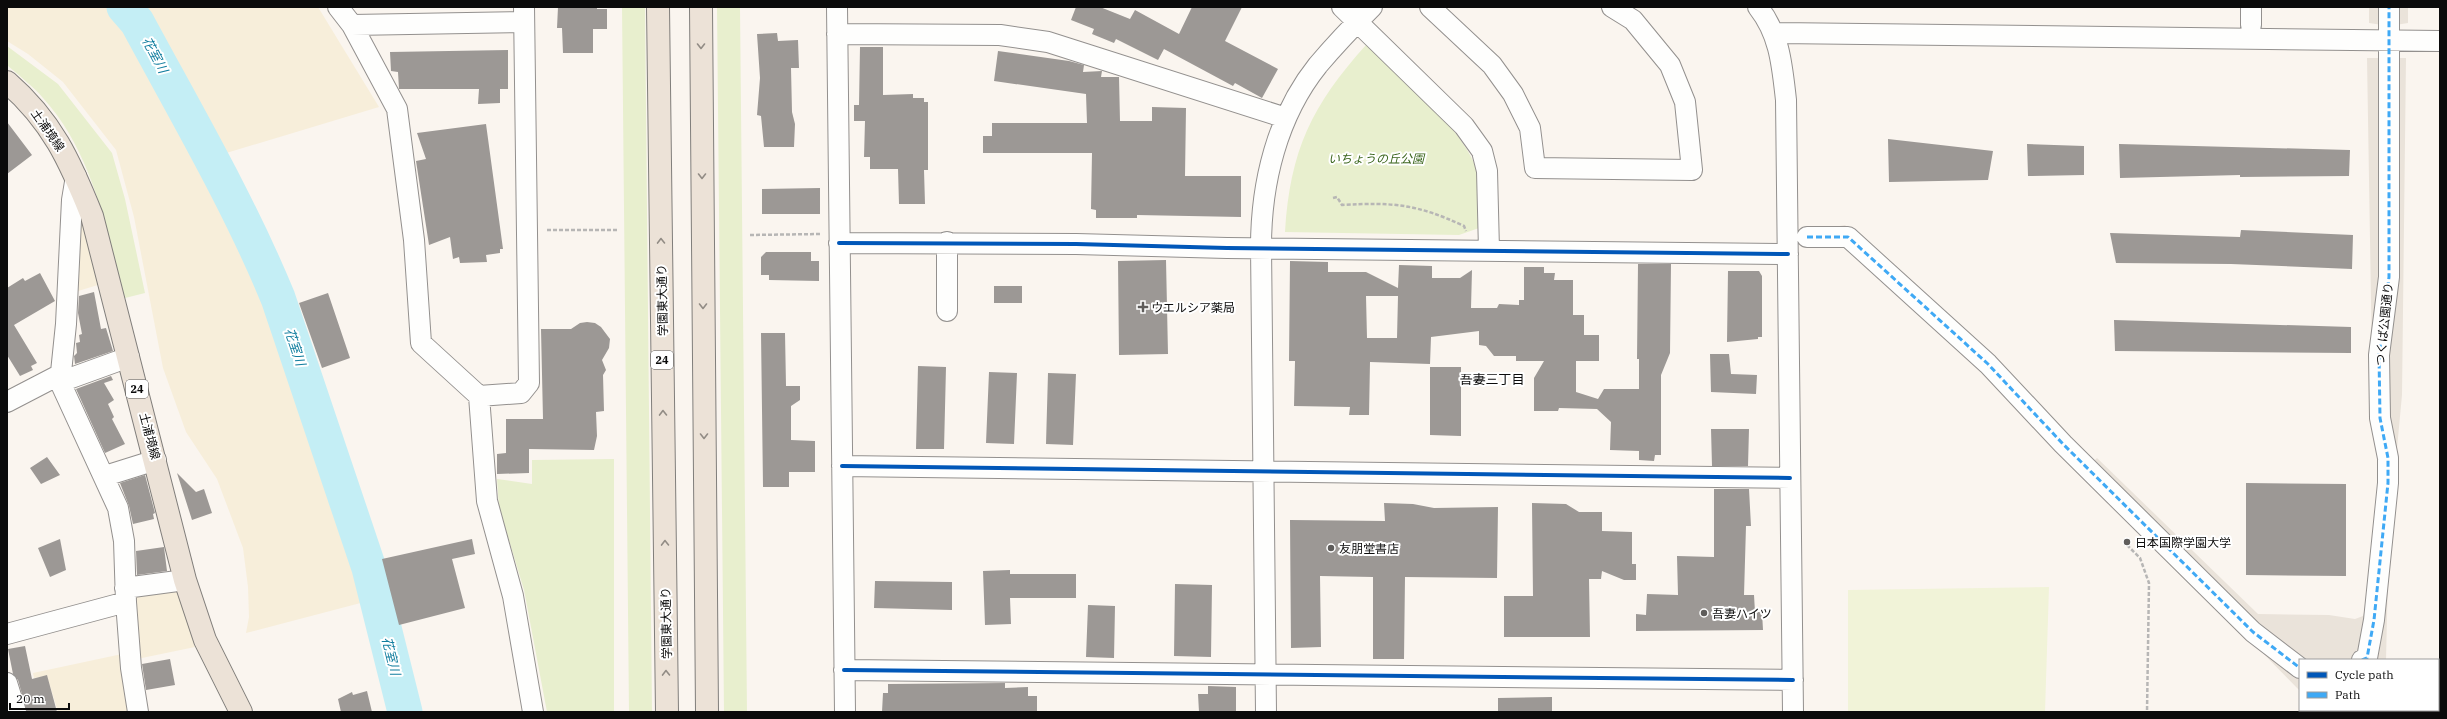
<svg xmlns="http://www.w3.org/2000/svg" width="2447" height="719" viewBox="0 0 2447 719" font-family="'IBM Plex Serif','Noto Sans JP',serif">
<rect width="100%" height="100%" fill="#faf5ef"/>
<path fill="#f7eeda" d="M7,7H116L138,34L224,199L277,314L372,600L246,633L249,617L248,587L243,548L217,479L186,432L163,368L134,217L116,150L63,82L28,54L7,41Z
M145,7H318L379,107L223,154L168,47Z
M82,211L101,284L75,292Z
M172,588L178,592L195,647L137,659L132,600L137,593Z
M122,654L131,712H58L47,676L34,678L33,673Z"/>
<path fill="#e8efce" d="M622,7H645L652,712H629Z
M717,7H740L747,712H724Z
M1366,45C1400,78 1471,132 1479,179C1482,194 1479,213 1479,228L1459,235L1285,232C1290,150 1312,105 1366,45Z
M7,46L58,84L112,153L125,199L145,293L125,298C106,229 93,153 43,98C33,86 19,76 7,65Z
M614,459V712H547L524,590L499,507L497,479L532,484V460Z"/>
<path fill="#f1f3d8" d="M2049,587L2045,712H1848V590Z"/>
<path fill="#eae3da" d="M2369,7H2408V23L2389,26L2369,23Z
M2367,58H2406L2402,395L2389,534L2386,660H2300V691L2010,395L1853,246L1819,230L1845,225L1982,354L2091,464L2097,458L2258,614L2329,615L2355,619L2363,616L2375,581L2380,451L2372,361Z"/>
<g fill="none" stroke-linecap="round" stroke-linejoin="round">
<path stroke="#c4eef5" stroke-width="35" d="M124,7L137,22C186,113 239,203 278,298L369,568L405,712"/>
</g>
<path fill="#9c9895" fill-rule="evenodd" d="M558,7H597V9H607V29H593V53H563L562,28H557Z
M1076,7H1100L1130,19L1135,10L1179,34L1192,7H1242L1225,41L1278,69L1262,98L1235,83L1233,86L1164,49L1158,60L1116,39L1114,43L1092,34L1094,29L1071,20Z
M777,33L778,41L798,40L799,68H791L792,112L795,124L794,147H764L761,116L757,115L760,78L757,34Z
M860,47H883V95L913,94V98H924V102H928V170H924L925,204H899L898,169H870V157H864L865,121H854V105H859Z
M508,50V89H500V103L478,104L479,89H399L398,72L391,71L390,52Z
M998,51L1069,61L1084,65L1083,72L1102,71L1101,77H1119L1120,121H1152V107L1186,108L1185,176H1241V217L1137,215V218H1096V210L1091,209L1092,153H983V136H992V123H1087L1086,94L994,81Z
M7,122L32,155L7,174Z
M486,124L503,249H500V253L486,255L487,262L460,263L459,257L453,259L450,237L429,245L416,161L426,159L417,133Z
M1888,139L1993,151L1988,180L1889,182Z
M2027,144L2084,146V175L2028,176Z
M2119,144L2350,150L2349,176L2240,177V175L2120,178Z
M820,188V214H762V189Z
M2241,230L2353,235L2352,269L2231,264L2116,263L2110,233L2240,237Z
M766,252H811V261H819V281L769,280V275H761V257Z
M1166,260L1168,354L1119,355L1118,261Z
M1290,261L1328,262V272H1366L1398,288L1399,265L1432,266V278H1460L1472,270L1471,308H1497L1499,304L1519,305V300H1524V267H1544V273H1555L1554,280H1573V315H1584V335H1599V361H1576V392L1598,399L1604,389H1639V359H1637L1638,264H1671L1670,353L1661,375V455H1655L1654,461L1639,460V451L1610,450L1611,422L1597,409L1559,408L1558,411H1534V378L1544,361H1516V356H1494L1486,346L1479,345V331L1431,337L1430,364L1370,362L1369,415H1349L1350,407L1294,406L1295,361H1289ZM1366,296H1398L1397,338H1367Z
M1728,271H1759L1762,276V337H1758V339L1727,342Z
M40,273L55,301L14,325L37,363L31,366L33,370L20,376L7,355V288L23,278L25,281Z
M994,286H1022V303H994Z
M94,292L101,329L106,328L113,351L75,364L74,356L77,353L76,343L80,342L79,335L82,334L78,313L79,296Z
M328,293L350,358L322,368L299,303Z
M2114,320L2351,327V353L2115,351Z
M587,322L595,323L601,327L610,339L609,348L602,360L606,370L603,375L604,411L596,412L597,436L594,450L529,449V473L497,474V454L506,453V419H543L541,329H571L580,323Z
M761,333H785L786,386H800V400L791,406V440L815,441V472H789V487H763Z
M1710,354H1729L1731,374L1757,375L1756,394L1711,392Z
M918,366L946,367L944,449H916Z
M1430,367H1461V436L1430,435Z
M989,372L1017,373L1014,444L986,443Z
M1048,373L1076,374L1073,445L1046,444Z
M111,376L113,380L104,383L114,400L108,404L114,417L112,419L125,444L105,453L76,389Z
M1711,429H1749L1748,466H1712Z
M47,457L60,475L41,484L30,468Z
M177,473L196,492L204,489L212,513L192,520Z
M145,475L155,513L153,514L154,519L133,524L129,506L120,483Z
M2246,483L2346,484V576L2246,575Z
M1714,489H1749L1751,526H1746L1744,595H1754L1755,612H1762L1763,630L1636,631V614L1646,615L1647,594L1678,595L1677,556L1714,557Z
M1384,503L1413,504L1434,508L1498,507L1497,578L1405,577L1404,659H1373V577L1320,576L1321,647L1291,648L1290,520L1385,521Z
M1532,503L1566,504L1579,512H1602V531L1632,532V564H1636V580H1624L1602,571L1601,579H1589L1590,637H1504V596H1533Z
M60,539L66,570L50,577L38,548Z
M472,539L475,554L452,559L465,608L399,625L382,559Z
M164,547L167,571L137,575L136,551Z
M1010,570V574H1076V598H1010L1011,624L985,625L983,571Z
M875,581L952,582V610L874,608Z
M1175,584L1212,585L1211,657L1174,656Z
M1088,605L1115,606L1114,658L1086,657Z
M25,646L32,679L47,675L57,712H27L18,680L13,674L8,649Z
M170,659L175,685L146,690L142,664Z
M1005,683V688L1028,687V696H1037V712H882L883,693H888V684Z
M1208,686L1236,687V712H1199L1198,694H1208Z
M367,691L372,712H341L338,699L352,692L353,695Z
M1552,697V712H1498V698Z"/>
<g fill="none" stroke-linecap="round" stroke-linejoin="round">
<g stroke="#93908e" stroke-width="22">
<path id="minor" d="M338,7L352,25L397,109L414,240L421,343L479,396L487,501L513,596L533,712
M837,7L845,712
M1342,7L1464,126L1482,151L1487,171L1489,250
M1430,7L1492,65L1513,94L1530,128L1535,168L1692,170L1685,102L1670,65L1633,20L1612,7
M1758,7C1780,35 1782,65 1786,100L1793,712
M2251,7V25
M352,25L524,22
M1775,33L2440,41
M837,34L1000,35L1048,42L1286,118
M76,176L72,200L66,324L60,382L118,508L124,541L126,602L131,668L138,712
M1807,237H1848L1988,364L2063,444L2253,632L2300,668
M839,243L1076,244L1227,248L1788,254
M947,311V242
M60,382L129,357
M479,396L521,393L529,383L524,7
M7,402L59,375
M842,466L1790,478
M105,476L156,460
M125,588L185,580
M7,634L126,602
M2362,660L2367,658L2374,620L2388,483V458L2380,418L2379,355L2389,277V7
M844,670L1793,680
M7,683L16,712
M2318,710V712
M1266,712L1261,247C1261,183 1277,116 1318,65C1335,45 1353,26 1372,7"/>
</g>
<g stroke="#807e7b" stroke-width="24">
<path id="major" d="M658,7L667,712
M701,7L707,712
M7,82C52,121 70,161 92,216L185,580L205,640L241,712"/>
</g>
<path stroke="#b7b6b5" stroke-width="2.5" stroke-dasharray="4 2" stroke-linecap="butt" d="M1333,198L1337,197L1342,205C1393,202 1417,204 1464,226L1466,231
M547,230H617
M750,235L821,234
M2127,545L2140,558L2149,583L2147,712"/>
<use href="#minor" stroke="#fefefd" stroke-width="20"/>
<use href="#major" stroke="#ece2d7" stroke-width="22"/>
<path stroke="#3fa9f5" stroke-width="3" stroke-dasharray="6 3" stroke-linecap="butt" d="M1807,237H1848L1988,364L2063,444L2253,632L2300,668
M2362,660L2367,658L2374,620L2388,483V458L2380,418L2379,355L2389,277V7
M2318,710V712"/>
<g stroke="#fff" stroke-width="6">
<path id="cycleway" d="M839,243L1076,244L1227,248L1788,254
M842,466L1790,478
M844,670L1793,680"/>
</g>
<use href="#cycleway" stroke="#0057b8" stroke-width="4"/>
</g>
<defs><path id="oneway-chevron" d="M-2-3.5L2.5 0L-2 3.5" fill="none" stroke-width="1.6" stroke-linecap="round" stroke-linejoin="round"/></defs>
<g stroke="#928c85">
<use href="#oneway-chevron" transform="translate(701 46) rotate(90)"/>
<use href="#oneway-chevron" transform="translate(702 176) rotate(90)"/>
<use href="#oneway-chevron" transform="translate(661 241) rotate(-91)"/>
<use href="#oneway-chevron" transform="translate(703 306) rotate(90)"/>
<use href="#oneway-chevron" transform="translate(663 413) rotate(-91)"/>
<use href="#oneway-chevron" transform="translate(704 436) rotate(90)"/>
<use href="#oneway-chevron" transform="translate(665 543) rotate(-91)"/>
<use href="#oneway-chevron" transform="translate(666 673) rotate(-91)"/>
</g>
<g fill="#5f5d5b" stroke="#fff" stroke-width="1.5">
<path d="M1141 301h4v4h4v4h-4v4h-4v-4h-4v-4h4z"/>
<circle cx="2127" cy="542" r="4"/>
<circle cx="1331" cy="548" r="4"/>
<circle cx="1704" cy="613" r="4"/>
</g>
<g text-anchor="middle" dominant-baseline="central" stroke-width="4" stroke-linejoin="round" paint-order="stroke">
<g fill="#fff" stroke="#545454" stroke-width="1">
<rect x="651" y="351" width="22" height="18" rx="3"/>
<rect x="126" y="380" width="22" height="18" rx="3"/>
</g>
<g font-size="11" font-weight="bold" fill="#0b0b0b">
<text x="662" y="360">24</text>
<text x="137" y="389">24</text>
</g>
<g font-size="12" fill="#0b0b0b" stroke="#fff">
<text transform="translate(48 130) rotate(55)">土浦境線</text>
<text transform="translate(662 300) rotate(-91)">学園東大通り</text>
<text transform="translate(2384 324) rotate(-84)">つくば公園通り</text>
<text transform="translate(150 436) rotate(75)">土浦境線</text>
<text transform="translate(666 623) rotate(-91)">学園東大通り</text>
</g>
<g font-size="12" font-style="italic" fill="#39641b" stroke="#fff">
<text x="1376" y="158">いちょうの丘公園</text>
</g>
<g font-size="12" fill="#0b0b0b" stroke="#fff" text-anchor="start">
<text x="1151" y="307">ウエルシア薬局</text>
<text x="2135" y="542">日本国際学園大学</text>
<text x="1339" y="548">友朋堂書店</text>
<text x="1712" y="613">吾妻ハイツ</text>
</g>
<g font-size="13" font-style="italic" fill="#127e9f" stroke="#fff">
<text transform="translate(155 55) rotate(62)">花室川</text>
<text transform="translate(295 347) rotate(71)">花室川</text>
<text transform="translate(391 656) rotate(76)">花室川</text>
</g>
<g font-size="13" fill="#0b0b0b" stroke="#fff">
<text x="1492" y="379">吾妻三丁目</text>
</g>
</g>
<rect width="2447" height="719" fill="none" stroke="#0b0b0b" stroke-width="16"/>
<rect x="2299" y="659" width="140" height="52" fill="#ffffff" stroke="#9d9d9d"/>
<rect x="2307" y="672" width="20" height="6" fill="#0057b8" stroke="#9d9d9d"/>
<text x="2335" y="679" font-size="12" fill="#0b0b0b">Cycle path</text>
<rect x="2307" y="692" width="20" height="6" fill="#3fa9f5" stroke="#9d9d9d"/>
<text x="2335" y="699" font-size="12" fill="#0b0b0b">Path</text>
<path d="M10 703v6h59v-6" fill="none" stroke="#0b0b0b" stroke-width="2"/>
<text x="16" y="703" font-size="12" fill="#0b0b0b" stroke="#ffffff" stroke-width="3" paint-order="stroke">20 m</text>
</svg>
